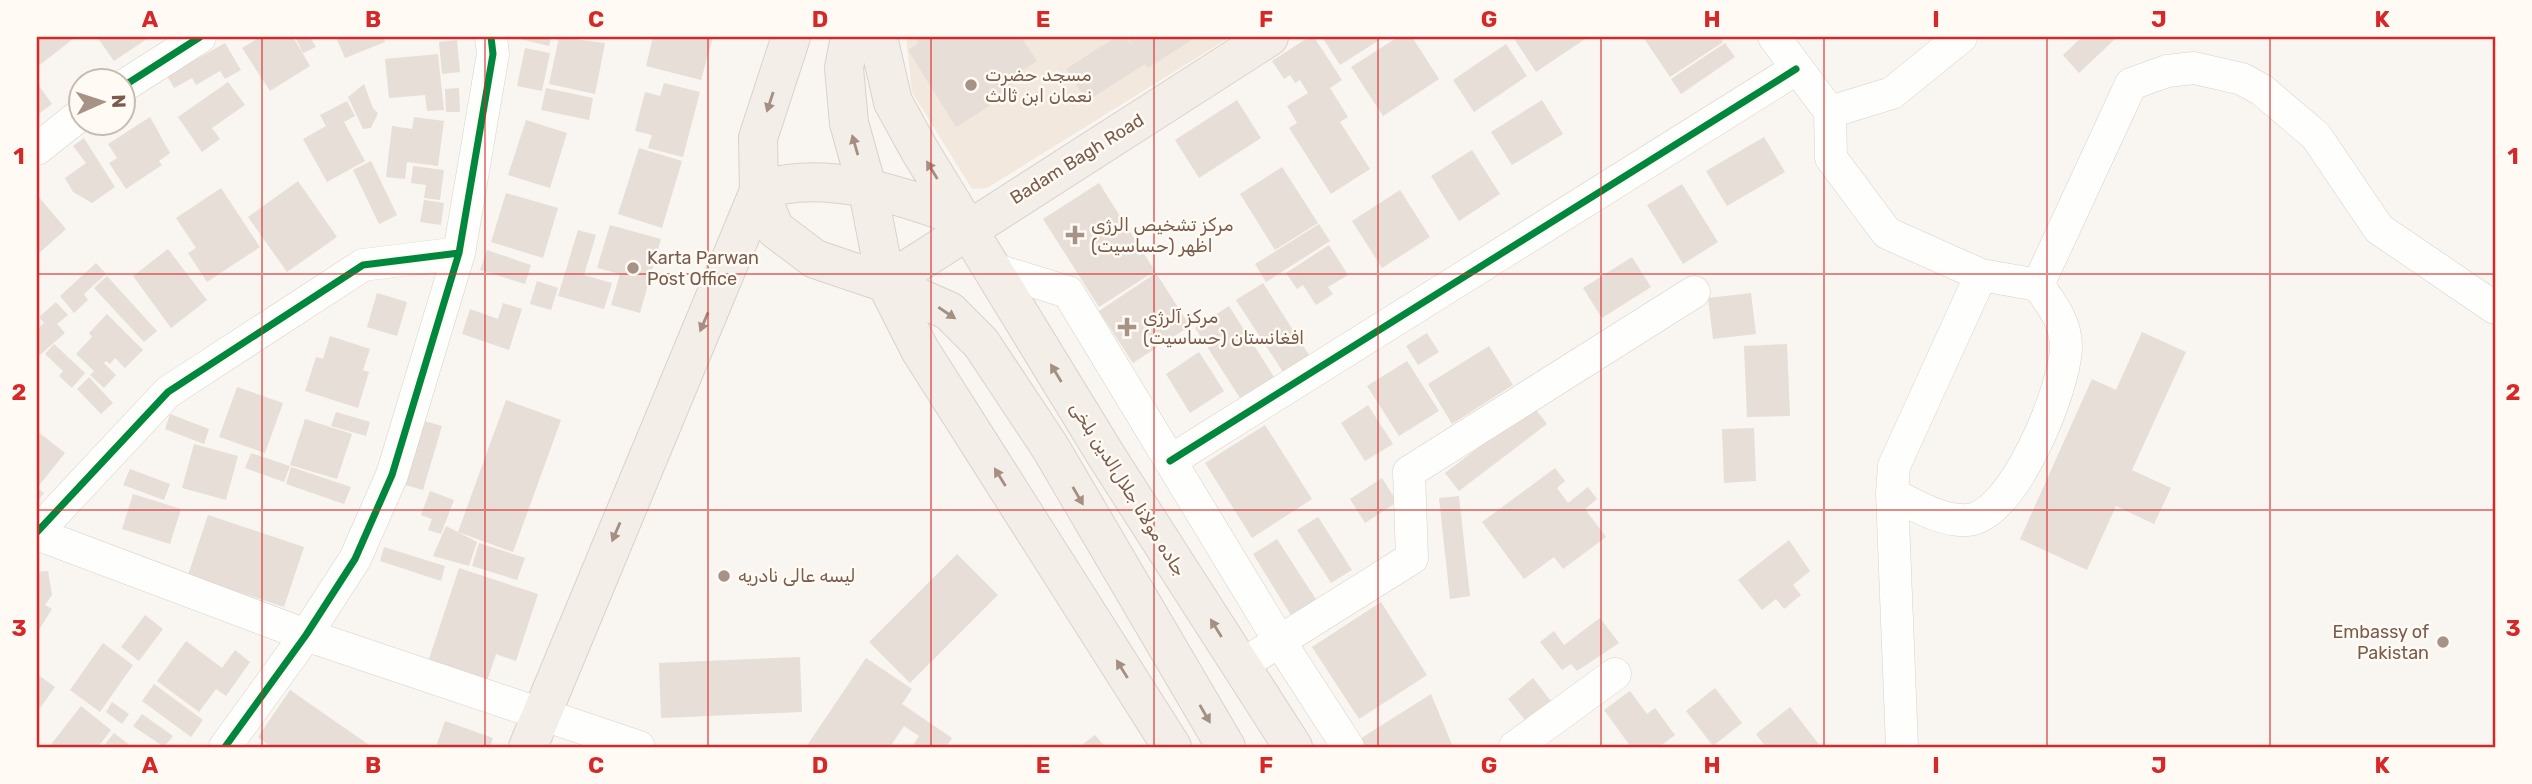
<svg xmlns="http://www.w3.org/2000/svg" width="2532" height="784" viewBox="0 0 2532 784" font-family="Rubik,Cairo,sans-serif">
<rect width="100%" height="100%" fill="#f9f5f0"/>
<path fill="#f2e8de" d="M906,37H1230L987,188L972,189L912,92Z"/>
<path fill="#e6ded7" d="M37,37H71L73,39L37,67Z
M97,37H150L114,61Z
M260,37H293L310,66L270,91L242,48Z
M295,37H310L316,47L303,53Z
M336,37H383L385,42L345,58Z
M512,37H551L549,46Z
M559,37L605,43L595,94L549,84Z
M653,37H713L701,80L646,66Z
M915,37H1021L1037,61L1008,79L1015,90L956,127L908,50L919,43Z
M1116,37H1126L1134,48L1128,37H1196L1148,68L1145,64L1087,101L1066,69Z
M1309,37H1314L1342,80L1330,88L1348,117L1340,122L1370,169L1331,194L1289,128L1297,123L1287,106L1308,93L1300,80L1295,83L1290,75L1284,79L1272,61Z
M1322,37H1384L1340,65Z
M1398,37H1412L1439,79L1383,116L1351,67Z
M1513,37H1583L1585,39L1536,72Z
M1643,37H1720L1723,42L1670,77Z
M2082,37H2112L2115,39L2079,73L2063,55Z
M457,40L460,72L442,74L439,42Z
M225,43L241,70L225,79L220,71L196,85L192,78L174,88L167,76Z
M1725,43L1735,57L1681,94L1671,79Z
M1506,44L1527,76L1474,112L1453,80Z
M525,48L550,53L542,91L517,86Z
M438,54L444,110L427,111L425,95L389,98L385,59Z
M228,82L245,105L212,128L220,139L202,152L178,117Z
M37,83L52,104L37,115Z
M664,83L700,92L683,157L648,148L652,135L635,131L645,92L660,96Z
M364,84L373,108L378,113L371,128L363,129L348,97Z
M459,88L460,112H446L445,89Z
M546,88L593,98L589,120L541,110Z
M1237,100L1261,138L1199,178L1175,140Z
M1542,100L1563,134L1512,165L1491,132Z
M347,101L355,116L344,122L365,161L327,182L303,139L326,126L320,115Z
M150,117L170,153L159,161L162,165L126,189L109,163L117,158L108,144Z
M414,117L444,121L438,166L407,162L405,179L386,177L392,126L412,129Z
M526,120L567,133L550,188L508,175Z
M1764,137L1785,172L1727,206L1706,171Z
M84,138L115,187L92,203L73,192L65,178L86,163L73,146Z
M639,148L682,161L662,228L618,214Z
M1472,150L1500,194L1459,221L1431,176Z
M371,161L397,215L379,224L353,170Z
M413,166L444,170L440,200L424,198L426,185L411,183Z
M1282,167L1318,223L1275,250L1240,194Z
M298,181L337,237L287,272L248,217Z
M1099,183L1155,271L1099,307L1043,219Z
M1682,184L1718,242L1683,264L1647,205Z
M221,188L260,247L207,282L188,253L196,248L176,218Z
M1400,190L1430,237L1382,268L1352,221Z
M506,193L558,208L543,258L491,242Z
M37,195L66,229L37,255Z
M424,200L444,203L441,225L420,222Z
M1319,224L1330,241L1266,282L1255,264Z
M610,225L661,239L640,313L611,305L620,274L597,268Z
M578,230L596,235L584,275L612,283L604,309L558,296Z
M1329,245L1348,275L1328,287L1333,294L1316,305L1303,285L1297,289L1286,273Z
M168,249L207,300L171,328L133,276Z
M487,250L531,265L525,284L480,270Z
M1632,257L1651,287L1602,318L1583,288Z
M96,263L106,274L84,294L88,300L74,313L60,296Z
M1156,273L1190,326L1133,363L1099,311Z
M107,276L157,331L144,342L94,288Z
M537,281L558,288L551,310L530,304Z
M1263,283L1309,355L1283,372L1236,300Z
M377,293L407,302L397,336L367,327Z
M1751,293L1756,334L1713,339L1708,298Z
M56,302L68,315L57,324L65,333L40,355L37,352V329L44,323L39,317Z
M503,303L522,309L509,350L462,334L470,309L498,319Z
M1229,306L1274,377L1240,398L1195,328Z
M107,314L143,350L125,368L115,358L110,364L106,361L104,363L116,375L104,388L90,375L94,371L76,354L92,337L89,333Z
M2142,332L2186,352L2132,470L2171,488L2154,524L2116,506L2087,570L2020,539L2092,379L2116,390Z
M1427,333L1439,352L1418,365L1406,346Z
M330,336L370,349L363,370L369,372L358,408L305,391L316,357L323,359Z
M54,344L85,373L72,388L59,376L63,371L45,354Z
M1787,344L1790,416L1747,417L1744,346Z
M1489,346L1513,385L1452,424L1428,384Z
M1199,352L1224,391L1190,413L1166,374Z
M1407,361L1439,411L1399,436L1367,386Z
M89,377L113,403L101,414L77,389Z
M237,387L283,403L265,453L219,437Z
M506,400L561,420L513,552L458,532Z
M1368,405L1393,444L1365,461L1341,423Z
M1533,406L1547,424L1459,491L1445,473Z
M336,412L370,422L366,436L331,426Z
M170,414L209,429L204,444L165,429Z
M305,419L352,434L337,479L290,465Z
M421,420L442,426L423,490L402,484Z
M1265,425L1312,499L1252,538L1205,463Z
M1754,428L1756,481L1724,483L1722,429Z
M37,431L65,453L37,488L44,493L37,502Z
M194,444L238,456L226,500L182,488Z
M251,453L290,466L284,482L245,468Z
M291,467L351,487L344,504L286,484Z
M1555,468L1565,481L1557,488L1568,503L1588,487L1597,499L1585,509L1606,537L1563,569L1554,557L1524,579L1482,522Z
M130,469L170,484L164,500L123,485Z
M1382,478L1397,502L1365,523L1350,499Z
M430,491L454,500L441,534L428,530L432,519L421,515Z
M133,494L181,509L170,544L122,529Z
M1459,496L1470,596L1450,599L1439,498Z
M208,515L304,547L284,607L188,575Z
M1318,517L1352,570L1331,583L1297,530Z
M446,526L477,542L469,566L433,556Z
M1277,539L1317,601L1292,617L1253,554Z
M1789,540L1810,571L1793,585L1801,595L1784,609L1776,599L1762,610L1738,580Z
M479,543L525,558L517,580L472,566Z
M384,547L445,566L441,581L380,561Z
M957,554L998,595L910,683L869,642Z
M459,568L538,594L516,661L496,654L487,681L428,662Z
M48,571L52,595L45,605L52,609L37,633V572Z
M1381,602L1427,675L1359,719L1312,647Z
M145,615L163,629L139,661L121,647Z
M1600,618L1619,643L1577,671L1571,664L1562,670L1540,642L1554,631L1564,645Z
M186,641L222,668L235,650L250,662L226,696L216,689L199,712L157,681Z
M103,643L133,665L100,712L70,690Z
M800,657L802,712L661,718L659,663Z
M866,658L912,689L902,704L952,738L946,747H912L919,736L904,726L890,747H806Z
M37,674L55,687L40,708L37,706Z
M1533,678L1554,705L1529,725L1508,699Z
M154,684L203,720L191,737L142,701Z
M1715,688L1742,723L1713,746L1686,711Z
M290,690L372,747H271L258,737Z
M1630,691L1647,714L1655,708L1675,735L1659,747H1631L1604,710Z
M1431,694L1453,747H1365L1360,739Z
M112,702L129,714L122,724L106,712Z
M81,706L111,730L98,747H49Z
M1790,707L1821,747H1766L1756,734Z
M142,714L173,736L164,747L133,726Z
M445,721L493,738L490,747H436Z
M114,733L132,747H103Z
M1095,735L1105,747H1079Z"/>
<g fill="none" stroke-linecap="round" stroke-linejoin="round">
<g stroke="#d7d1cb" stroke-width="33">
<path id="minor" d="M1774,37L1830,112L1892,93L1961,37
M122,87L200,37
M1830,112L1831,158L1887,233L1981,275L2038,285C2052,305 2066,322 2066,347C2065,388 2014,517 1967,520C1941,522 1914,504 1892,494L1894,466L1981,275
M37,149L80,115
M993,269L1068,292L1280,642L1348,747
M2038,285L2131,84L2167,71L2194,68L2242,79L2262,90L2316,136L2379,229L2495,308
M1170,461L1796,69
M1892,494L1902,747
M37,532L168,392L363,265L459,253
M37,534L306,635L639,747
M1240,666L1412,558L1409,472L1694,292
M225,747L306,635L355,559L392,475L459,253L493,54L491,37
M1515,747L1615,674"/>
</g>
<g stroke="#dad1cc" stroke-width="40">
<path id="major" d="M791,37L758,138L759,191L775,229L815,259L886,283L949,311L981,343L1050,447L1226,747
M850,37L844,68L849,123L868,191L886,283L920,350L1172,747
M878,37L893,102L920,151L1107,457L1293,747
M886,283L1269,37
M528,747L759,191C822,168 900,195 960,217"/>
</g>
<use href="#minor" stroke="#fefefd" stroke-width="32"/>
<use href="#major" stroke="#f3eee8" stroke-width="38"/>
<g stroke="#fffaf3" stroke-width="11">
<path id="cycleway" d="M122,87L200,37
M1170,461L1796,69
M37,532L168,392L363,265L459,253
M225,747L306,635L355,559L392,475L459,253L493,54L491,37"/>
</g>
<use href="#cycleway" stroke="#00873e" stroke-width="7"/>
</g>
<defs><path id="oneway-solid" d="M-6-.8H1V-3.2L6.5 0L1 3.2V.8H-6Z" transform="scale(1.75)"/></defs>
<g fill="#a48f83">
<use href="#oneway-solid" transform="translate(770 102) rotate(108)"/>
<use href="#oneway-solid" transform="translate(855 145) rotate(-106)"/>
<use href="#oneway-solid" transform="translate(932 170) rotate(-121)"/>
<use href="#oneway-solid" transform="translate(947 313) rotate(34)"/>
<use href="#oneway-solid" transform="translate(704 322) rotate(113)"/>
<use href="#oneway-solid" transform="translate(1056 373) rotate(-121)"/>
<use href="#oneway-solid" transform="translate(1000 477) rotate(-122)"/>
<use href="#oneway-solid" transform="translate(1078 496) rotate(60)"/>
<use href="#oneway-solid" transform="translate(616 532) rotate(113)"/>
<use href="#oneway-solid" transform="translate(1216 628) rotate(-122)"/>
<use href="#oneway-solid" transform="translate(1122 669) rotate(-122)"/>
<use href="#oneway-solid" transform="translate(1205 714) rotate(60)"/>
</g>
<path fill="none" stroke="#d62828" stroke-width="2" stroke-opacity="0.55" d="M262,37V747M485,37V747M708,37V747M931,37V747M1154,37V747M1378,37V747M1601,37V747M1824,37V747M2047,37V747M2270,37V747M37,274H2495M37,510H2495"/>
<g fill="#a69286" stroke="#fffaf3" stroke-width="2.5">
<circle cx="971" cy="85" r="7"/>
<path d="M1071.5 224.5h7v7h7v7h-7v7h-7v-7h-7v-7h7z"/>
<circle cx="633" cy="268" r="7"/>
<path d="M1123.5 316.5h7v7h7v7h-7v7h-7v-7h-7v-7h7z"/>
<circle cx="724" cy="576" r="7"/>
<circle cx="2443" cy="642" r="7"/>
</g>
<g text-anchor="middle" dominant-baseline="central" stroke-width="5" stroke-linejoin="round" paint-order="stroke">
<g font-size="18" fill="#7a5c4d" stroke="#fffaf3" text-anchor="start">
<text x="985" y="75">مسجد حضرت<tspan x="985" dy="21">نعمان ابن ثالث</tspan></text>
<text x="1091" y="225">مرکز تشخیص الرژی<tspan x="1091" dy="21">(حساسیت) اظهر</tspan></text>
<text x="647" y="258">Karta Parwan<tspan x="647" dy="21">Post Office</tspan></text>
<text x="1143" y="317">مرکز آلرژی<tspan x="1143" dy="21">(حساسیت) افغانستان</tspan></text>
<text x="738" y="576">لیسه عالی نادریه</text>
<text x="2429" y="632" text-anchor="end">Embassy of<tspan x="2429" dy="21">Pakistan</tspan></text>
</g>
<g font-size="18" fill="#7a5c4d" stroke="#fffaf3">
<text transform="translate(1077 159) rotate(-32)">Badam Bagh Road</text>
<text transform="translate(1128 489) rotate(58)">جاده مولانا جلال‌الدین بلخی</text>
</g>
</g>
<rect width="2532" height="784" fill="none" stroke="#fffaf3" stroke-width="77"/>
<g transform="translate(102 102) rotate(87)"><circle r="33" fill="#fffaf3" stroke="#cabbb1" stroke-width="2"/>
<path d="M0-5L12 26L0 18L-12 26Z" fill="#a69286"/>
<text y="-10" font-size="19" font-weight="bold" text-anchor="middle" fill="#7a5c4d">N</text>
</g>
<rect x="38" y="38" width="2456" height="708" fill="none" stroke="#d62828" stroke-width="2.5"/>
<g font-size="23" text-anchor="middle" font-weight="bold" fill="#d62828">
<text x="150" y="27">A</text>
<text x="373" y="27">B</text>
<text x="596" y="27">C</text>
<text x="820" y="27">D</text>
<text x="1043" y="27">E</text>
<text x="1266" y="27">F</text>
<text x="1489" y="27">G</text>
<text x="1712" y="27">H</text>
<text x="1936" y="27">I</text>
<text x="2159" y="27">J</text>
<text x="2382" y="27">K</text>
<text x="19" y="164">1</text>
<text x="2513" y="164">1</text>
<text x="19" y="400">2</text>
<text x="2513" y="400">2</text>
<text x="19" y="636">3</text>
<text x="2513" y="636">3</text>
<text x="150" y="773">A</text>
<text x="373" y="773">B</text>
<text x="596" y="773">C</text>
<text x="820" y="773">D</text>
<text x="1043" y="773">E</text>
<text x="1266" y="773">F</text>
<text x="1489" y="773">G</text>
<text x="1712" y="773">H</text>
<text x="1936" y="773">I</text>
<text x="2159" y="773">J</text>
<text x="2382" y="773">K</text>
</g>
</svg>
